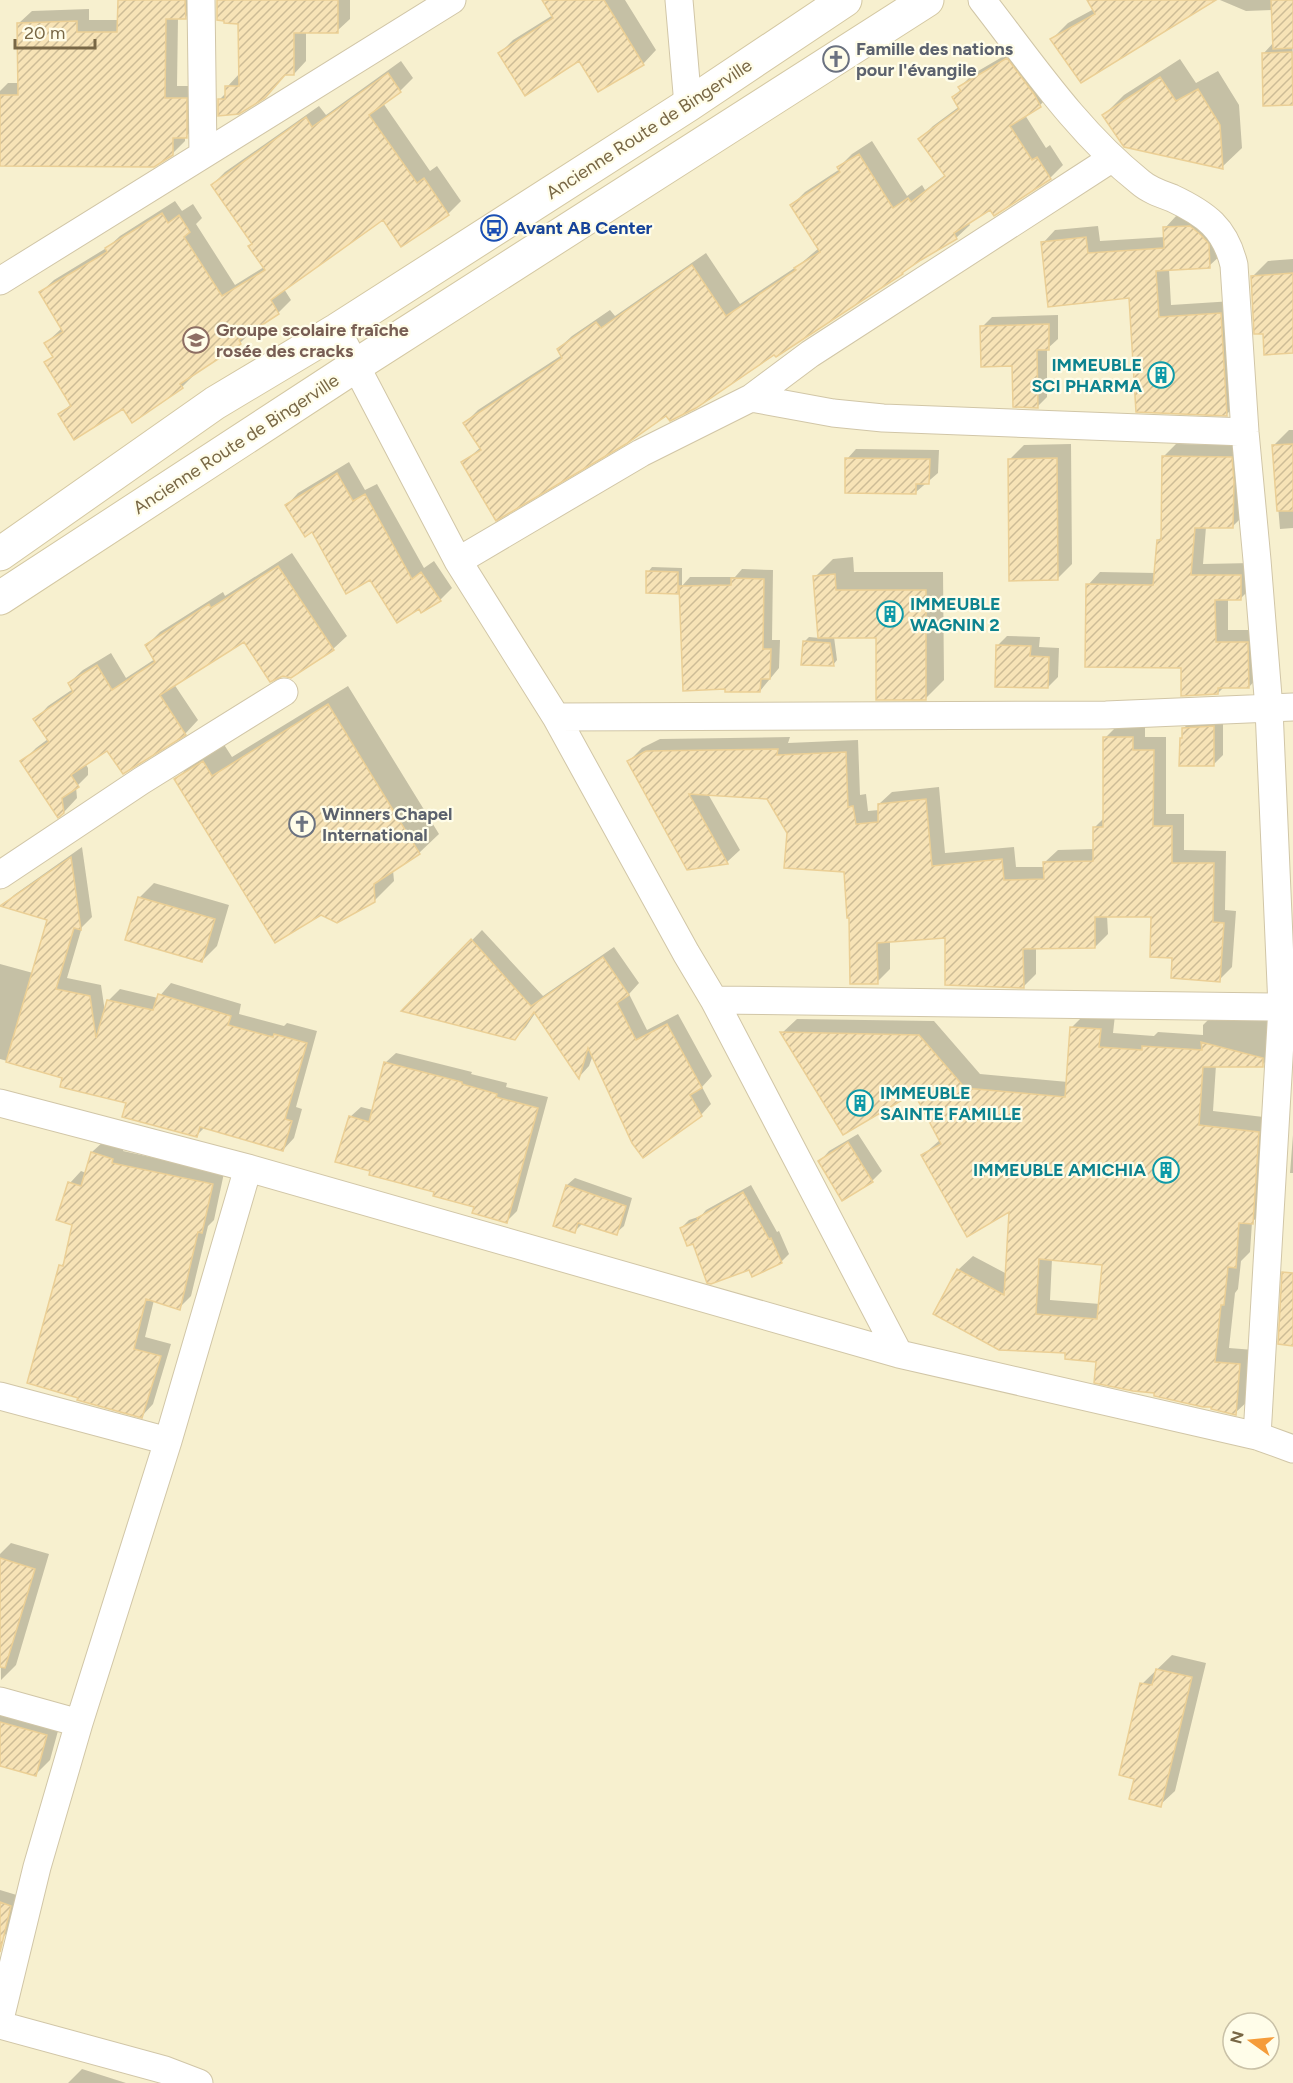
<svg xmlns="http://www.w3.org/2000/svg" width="1293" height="2083" viewBox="0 0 1293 2083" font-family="Figtree,sans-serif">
<defs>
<pattern id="building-hatch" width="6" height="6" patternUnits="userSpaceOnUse" patternTransform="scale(1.5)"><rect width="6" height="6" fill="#f7e3b6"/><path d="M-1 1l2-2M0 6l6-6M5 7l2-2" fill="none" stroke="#cdbc96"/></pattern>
</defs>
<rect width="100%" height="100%" fill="#fefce1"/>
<path fill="#f7f0cf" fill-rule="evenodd" d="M0,0H1293V2083H0ZM1233,2023H1269V2059H1233Z"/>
<path fill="#0003" fill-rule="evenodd" d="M119,0H197V5L185,18H178L177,86H199V124L185,137V141L172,154L0,165V91L8,83H19V23L32,11L89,9V20H119Z
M218,0H350V19L337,31L306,32V61L294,74H286L239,112L220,99L227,92V87L240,73V22Z
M544,0H625L656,50L643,64L500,53L513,40L553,15Z
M1089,0H1213L1052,39L1068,23L1094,9Z
M1220,0H1293L1292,104L1263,54L1274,42L1273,10L1246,11Z
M1021,46L1054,92L1040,105L1025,115L1046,148L1050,145L1063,165L1050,178L991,208L968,222L970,225L956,238L920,259L775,353L666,414L463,463L481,447L465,423L478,410L562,355L558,349L572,336L610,310L615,316L706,253L740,304L799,265L819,248L792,205L805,192L840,169L839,167L852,154L872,141L907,196L922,185L925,190L945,175L920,139L933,126L960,106L954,97L961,89L960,87L973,74Z
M1180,59L1196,83L1218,71L1239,105L1242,148L1222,167L1104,115L1124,95Z
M401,61L413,78L400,91L383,103L430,171L437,166L461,201L448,214L384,218L284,289L291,300L278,313L253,330L240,343L194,373L195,374L182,387L123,407L60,415L71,404L46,362L53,356L46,343L62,328L41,292L54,280L108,247L120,236L175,201L182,211L193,204L202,218L196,224L235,285L264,267L253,244L212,185L225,172L319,106L326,115Z
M1203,214L1222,254L1209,266L1169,269L1171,305L1233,301L1239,401L1227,414L1131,296L1043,243L1055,230L1098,226L1100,241L1165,237V228L1177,215Z
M1293,259V351L1264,332L1252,277L1268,261Z
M1058,315V339L1047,349V397L1037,407L1013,364L982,327L992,317Z
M1289,430H1293V528L1280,529L1273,446Z
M1071,444L1072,564L1057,579L1009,460L1024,445Z
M1176,444L1244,445L1245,514L1232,527H1206L1203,564L1252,563L1253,586L1240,599H1228V630H1260L1261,674L1249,687H1224L1218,693L1182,667L1088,585L1100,572L1156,573L1158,540L1163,536L1164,456Z
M856,449L939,450L938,473L916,492L847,459Z
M349,462L365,490L377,484L424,568L434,561L452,588L440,600L421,611L419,607L371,578L287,505L298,493Z
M292,553L347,636L333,649L245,640L174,684L198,720L185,734L107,749L85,763L88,768V775L76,787L77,798L64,812L22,762L36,748L48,739L35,720L48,706L73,689L69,683L83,670L111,653L126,678L155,659L147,645L160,632L223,592L225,596Z
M853,557L854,572H943L944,680L926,698L877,637H834L837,660L833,665L804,642L809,637L820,638L815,577L833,559Z
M652,567L682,568V586L690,577H735L742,569L773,570L772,640H780L779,668L760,691L681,588L677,592L648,572Z
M1007,636L1040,637L1039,647L1059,648L1058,677L1048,687L997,646Z
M348,686L439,834L419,853L393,870L394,881L374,901L176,779L196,760L223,743L232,757Z
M1223,717V755L1213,765L1181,738L1184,736V728L1193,718Z
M1118,725H1145V737H1166V814H1184V850L1226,851L1225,910L1236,911L1232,967L1219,980L1174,956L1153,916L1107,915L1108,934L1095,947H1036V974L1023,987L946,937L890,941V969L877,982L850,917L846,870L788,832L768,797L708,794L740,850L727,862L629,761L642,748L660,739L790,737L788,743L858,740L860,795L866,794L868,811L879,810V804L892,792L939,787L945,853L1014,847L1016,867H1045V862L1058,850L1094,849V828L1105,817V738Z
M82,847L92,917L82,927L67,978L101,985L105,1012L108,1001L120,989L158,998L171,983L241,1004L239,1014L284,1026L287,1023L317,1031L296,1107L302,1109L294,1138L283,1150L205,1127L196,1136L127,1102L64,1077L0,1059V964L33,973L49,919L3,906L14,895Z
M154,883L229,905L217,946L202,961L139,898Z
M482,930L543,996L614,947L639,983L629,994L647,1030L678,1014L712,1076L702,1087L711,1104L701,1115L593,1055L589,1066L579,1077L536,1012L526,1027L515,1038L404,1010Z
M1217,1011L1279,1017L1277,1051L1262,1065H1216L1213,1111L1273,1118L1267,1208L1252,1222L1250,1252L1241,1261L1238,1289L1235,1293L1229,1348L1254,1350L1250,1399L1235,1413L1156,1392L1098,1361L1067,1352L958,1270L973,1256L1007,1274L1011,1210L923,1155L941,1139L914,1091L782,1033L797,1019L934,1021L980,1074L1068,1082L1072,1027L1086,1013L1115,1015L1113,1033L1154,1036L1158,1032L1203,1035V1025ZM1052,1259L1103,1264L1100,1304L1050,1300Z
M396,1053L472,1072L471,1074L507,1083L506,1087L548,1097L517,1211L507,1221L476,1206L372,1170L350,1117L361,1107L373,1110L385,1063Z
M858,1134L882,1171L872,1181L820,1161L829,1151Z
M1293,1135V1173H1290Z
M104,1141L124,1147L123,1151L224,1173L214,1220L208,1226L191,1296L179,1308L154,1300L145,1337L171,1344L153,1404L142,1416L61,1266L65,1262L74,1224L70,1183L81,1171L86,1173L92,1152Z
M575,1178L632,1198L624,1226L616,1233L583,1223L575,1231L555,1225L567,1185Z
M751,1185L777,1232L779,1231L789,1254L781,1262L750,1268L693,1242L681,1228L689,1220L701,1216L706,1210Z
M11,1543L49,1554L16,1665L1,1680L0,1554Z
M1172,1655L1206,1663L1175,1791L1160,1805L1136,1778L1142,1684Z
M0,1704L61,1720L50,1760L36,1774L0,1765Z
M0,1890L20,1896L13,1927L3,1937L0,1936Z
M82,2069L126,2083H68Z"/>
<path fill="url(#building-hatch)" stroke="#ebcf95" stroke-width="1.5" fill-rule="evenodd" d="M118,0H185L186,19H166L165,98H187V138H173V155L154,167L0,166V95H18L17,23L77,21V32H117Z
M217,0H338V33H294V75H285L265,98L239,114L218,116V99H225V86H239L238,24L224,23V21L217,20Z
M542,0H604L644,65L598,92L579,61L525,96L498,53L553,18Z
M1087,0H1216L1081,83L1050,39L1095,14Z
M1271,0H1293V48L1273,49Z
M1292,52L1293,105L1263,106L1262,53Z
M1007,58L1034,94L1041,107L1010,126L1032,160L1037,157L1051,179L994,216L990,210L954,233L957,239L921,260L902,273L903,274L776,357L774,355L696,408L670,421L666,416L626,444L496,521L461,462L481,450L463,423L562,358L557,349L596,322L601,328L692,265L726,316L796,270L794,268L820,252L790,205L840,172L837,167L859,154L893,208L908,198L911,202L945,176L918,139L959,109L952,97L961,91L958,87Z
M388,73L401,92L369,115L417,183L424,178L449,215L401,247L383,220L271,300L279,314L239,340L241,344L180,384L183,388L132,423L123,409L74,440L58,414L71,406L44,362L53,357L44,343L63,332L39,292L107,252L105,248L162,213L168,223L179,215L190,232L184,237L222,296L265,270L248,246L252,244L211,185L306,117L312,127Z
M1160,77L1176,101L1198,89L1220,125L1223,169L1124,147L1102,115Z
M1190,226L1201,235L1209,244L1210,268L1156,271L1159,317L1221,313L1227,416L1136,412L1129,298L1048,307L1041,242L1086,237L1088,253L1164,248L1163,227Z
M1293,273V353L1264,355L1263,334H1254L1251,276Z
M1049,324V350H1037L1038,408L1013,407L1012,366L981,367L980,326Z
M1293,444V511H1277L1272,445Z
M1162,456L1232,457L1234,482L1233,528H1195L1191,575H1241V600H1215L1216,642H1248L1249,688H1218V694L1181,696V668L1085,667L1086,584L1153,585L1157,540H1161Z
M845,458L930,459L929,484H916V494L845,493Z
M1057,458L1058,580L1009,581L1008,459Z
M337,473L353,501L365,494L412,579L421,572L441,601L421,613L419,609L397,623L370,580L346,594L312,532L305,537L285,505Z
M278,566L334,650L291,678L283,676L270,682L244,642L160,695L186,735L123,774L107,751L71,775L79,787L62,798L64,813L58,818L20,761L49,742L33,719L73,692L68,683L97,665L112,690L155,662L145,645L209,604L211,608Z
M646,571L678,572V594L646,593Z
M835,574L836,590H926V700H876V638H818L813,576Z
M731,578L764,579L763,649H771L770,679H761L760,692H725V689L683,691L679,586L731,585Z
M803,641L830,643L834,666L801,665Z
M996,645L1031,646L1030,656L1049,657L1048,688L995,687Z
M328,704L420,854L374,884L375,902L337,923L321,915L275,943L174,779L203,761L212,776Z
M1214,726V766H1179L1180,738H1182V728Z
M1103,737H1133V750H1154L1153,826H1172V863H1214L1213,922L1224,923L1220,982L1171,978L1172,958L1150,957L1151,917H1095V948L1023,949L1024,988L945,985V938L877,943L878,984H850L849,918H847L844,872L784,868L787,833L767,799L689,794L728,864L687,870L627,761L646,751L778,749L777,755L846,752L848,807L853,806L856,824L878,822V804L926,799L932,866L1002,859L1004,880L1044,879L1043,862L1093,861V827H1103Z
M71,857L81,930L74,928L56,989L90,996L96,1038L107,1000L153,1010L158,994L231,1016L228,1025L273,1037L274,1034L307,1043L285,1119L292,1121L283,1151L200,1127L197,1137L122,1117L126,1103L60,1087L62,1078L6,1062L47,920L0,906Z
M138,897L215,919L202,962L125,940Z
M471,939L531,1006L603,957L629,995L617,1003L636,1040L667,1024L702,1088L690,1095L702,1116L643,1158L632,1143L588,1048L579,1079L534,1012L515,1040L401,1011Z
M1070,1027L1101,1029L1099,1047L1142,1050V1046L1202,1050L1201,1042L1263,1058V1067H1203L1199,1125L1259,1132L1253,1224L1239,1223L1236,1268L1228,1267L1224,1305H1221L1215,1362L1240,1364L1236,1415L1211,1409V1407H1203L1154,1396V1393L1133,1391L1094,1383L1096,1362L1065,1359V1353L999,1350L933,1314L957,1269L1004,1295L1009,1212L967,1237L921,1155L941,1144L914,1093L843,1135L780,1032L919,1035L965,1088L1065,1097ZM1039,1259L1102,1265L1097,1319L1036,1314Z
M384,1062L462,1082V1084L497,1094L496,1097L538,1108L507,1223L472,1213L474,1207L433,1196L434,1192L369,1175L370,1171L335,1162L349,1116L369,1122Z
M848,1142L873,1182L842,1201L818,1161Z
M91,1152L113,1159L112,1163L213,1184L202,1233L198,1232L180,1310L146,1299L134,1349L161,1356L142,1418L77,1400L78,1398L27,1383L59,1265L63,1266L72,1225L56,1220L68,1182L81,1186Z
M566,1185L626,1206L617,1235L578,1223L575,1233L553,1226Z
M743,1192L769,1239L771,1238L782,1263L752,1277L749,1270L711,1284L707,1283L693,1244L687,1246L680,1228L698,1220L697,1218Z
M1282,1272L1293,1273V1346L1278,1344Z
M0,1558L35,1569L5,1668L0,1667Z
M1156,1669L1192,1677L1161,1807L1129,1799L1134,1779L1119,1775L1140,1683L1152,1685Z
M0,1722L47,1735L36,1776L0,1766Z
M0,1902L11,1906L0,1952Z"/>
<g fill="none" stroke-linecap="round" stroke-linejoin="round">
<g stroke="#d1c6a7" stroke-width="29">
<path id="street" d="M201,0L203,154
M679,0L688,105
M982,0C1031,63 1077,132 1140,182C1149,190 1161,194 1172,198C1206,214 1225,228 1234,265L1245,432L1257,560L1269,709L1282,1007L1257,1436
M0,281L452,0
M337,330L458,561L556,717L686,953L714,1000L899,1354
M751,398L833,413L883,418L1245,432
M458,561L641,453L751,398L810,354L1111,159
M556,717L1106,715L1293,707
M0,875L141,781L284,692
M714,1000L1282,1007
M0,1103L248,1168L899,1354L1257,1436L1293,1449
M0,1396L168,1441
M0,1701L79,1723
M0,2019L37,1867L79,1723L168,1441L248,1168
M0,2025L165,2070L199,2083"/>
</g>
<g stroke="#d4c8a3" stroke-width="35">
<path id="secondary" d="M0,554L215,403L337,330L688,105L845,0
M0,598L355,366L927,0"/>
</g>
<use href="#street" stroke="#fff" stroke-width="27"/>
<use href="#secondary" stroke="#fff" stroke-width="33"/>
</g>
<defs>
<g id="church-ring" transform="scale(1.35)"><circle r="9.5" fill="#fffde9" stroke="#6b7280" stroke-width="1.5"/><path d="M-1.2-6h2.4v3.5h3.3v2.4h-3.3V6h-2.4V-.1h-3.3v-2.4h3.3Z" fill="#6b7280"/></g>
<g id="bus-ring" transform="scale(1.35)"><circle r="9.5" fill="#fffde9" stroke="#1a4fb4" stroke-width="1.5"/><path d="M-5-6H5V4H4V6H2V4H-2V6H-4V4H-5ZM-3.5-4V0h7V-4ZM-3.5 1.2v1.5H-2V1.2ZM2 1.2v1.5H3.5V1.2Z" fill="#1a4fb4"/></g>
<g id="school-ring" transform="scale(1.35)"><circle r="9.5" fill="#fffde9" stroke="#8d6e63" stroke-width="1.5"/><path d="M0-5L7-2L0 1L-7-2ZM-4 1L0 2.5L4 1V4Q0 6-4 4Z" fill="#8d6e63"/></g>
<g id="building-ring" transform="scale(1.35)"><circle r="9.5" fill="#fffde9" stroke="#0f9aa8" stroke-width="1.5"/><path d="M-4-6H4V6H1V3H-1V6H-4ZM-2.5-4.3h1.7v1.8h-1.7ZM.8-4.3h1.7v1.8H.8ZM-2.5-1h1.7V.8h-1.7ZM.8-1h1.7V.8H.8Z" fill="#0f9aa8"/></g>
</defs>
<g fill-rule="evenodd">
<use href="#church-ring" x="836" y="59"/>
<use href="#bus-ring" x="494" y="228"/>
<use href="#school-ring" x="196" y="340"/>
<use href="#building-ring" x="1161" y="375"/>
<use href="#building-ring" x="890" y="614"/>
<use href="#church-ring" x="302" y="824"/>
<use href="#building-ring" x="860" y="1103"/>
<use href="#building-ring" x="1166" y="1170"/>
</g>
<g text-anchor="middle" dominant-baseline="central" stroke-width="4.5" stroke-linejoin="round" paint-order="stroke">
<g font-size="18" font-weight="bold" fill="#5b616d" stroke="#fffde9" text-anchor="start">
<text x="856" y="49">Famille des nations<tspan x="856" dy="21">pour l'évangile</tspan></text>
<text x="322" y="814">Winners Chapel<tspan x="322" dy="21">International</tspan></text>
</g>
<g font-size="18" fill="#786745" stroke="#fffde9">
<text transform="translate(649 129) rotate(-33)">Ancienne Route de Bingerville</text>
<text transform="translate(236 444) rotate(-33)">Ancienne Route de Bingerville</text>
</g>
<g font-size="18" font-weight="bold" fill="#164399" stroke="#fffde9" text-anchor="start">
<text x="514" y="228">Avant AB Center</text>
</g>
<g font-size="18" font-weight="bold" fill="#785e54" stroke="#fffde9" text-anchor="start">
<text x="216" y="330">Groupe scolaire fraîche<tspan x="216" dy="21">rosée des cracks</tspan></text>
</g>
<g font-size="18" font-weight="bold" fill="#0d838f" stroke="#fffde9" text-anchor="end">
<text x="1142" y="365">IMMEUBLE<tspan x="1142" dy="21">SCI PHARMA</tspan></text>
<text x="910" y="604" text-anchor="start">IMMEUBLE<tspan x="910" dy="21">WAGNIN 2</tspan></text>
<text x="880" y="1093" text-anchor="start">IMMEUBLE<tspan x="880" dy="21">SAINTE FAMILLE</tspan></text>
<text x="1146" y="1170">IMMEUBLE AMICHIA</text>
</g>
</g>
<g transform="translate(1251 2041) rotate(285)"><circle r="28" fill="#fffde9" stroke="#c9c1a7" stroke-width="1.5"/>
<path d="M0-4.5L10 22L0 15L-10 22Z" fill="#f59c3a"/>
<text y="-9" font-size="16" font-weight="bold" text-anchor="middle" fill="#786745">N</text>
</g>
<path d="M15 39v9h80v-9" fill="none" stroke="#786745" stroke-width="3"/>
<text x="24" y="39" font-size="18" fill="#786745" stroke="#fffde9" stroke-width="4.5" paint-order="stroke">20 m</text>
</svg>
